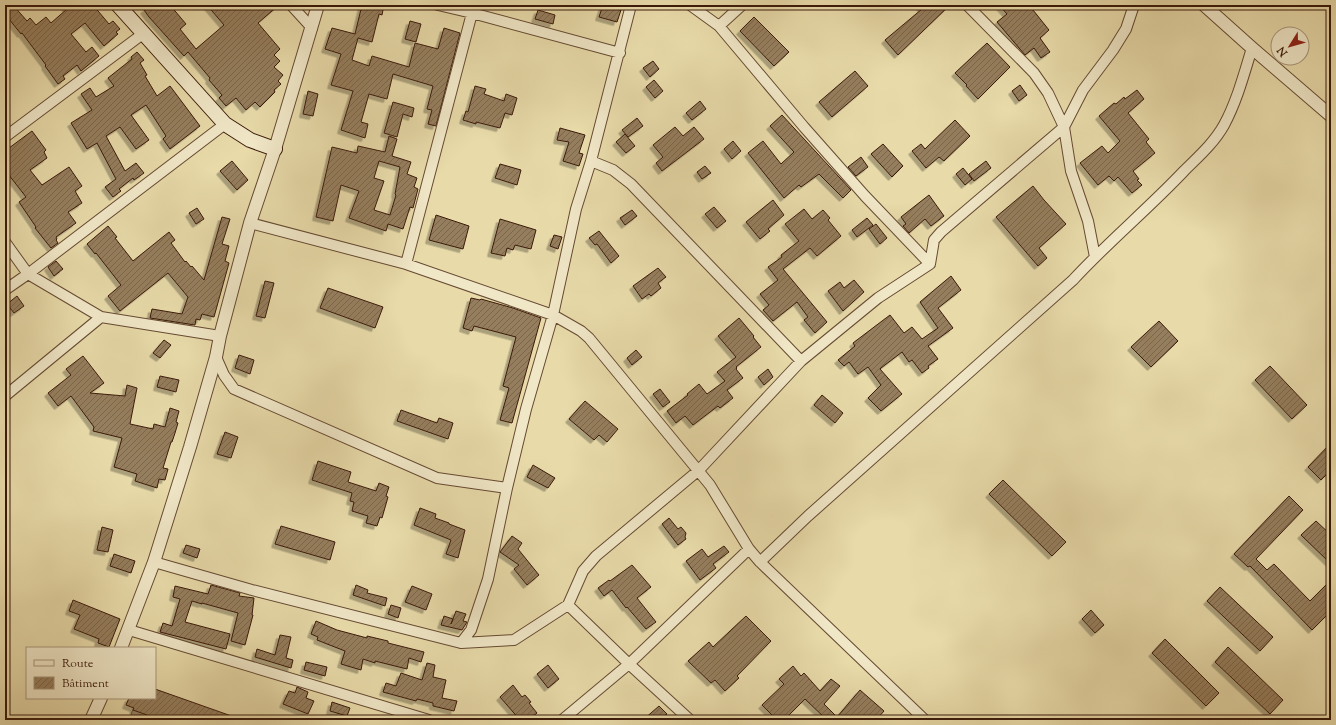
<svg xmlns="http://www.w3.org/2000/svg" width="1336" height="725" viewBox="0 0 1336 725" font-family="'Sorts Mill Goudy',serif">
<defs>
<pattern id="cemetery-stones" width="16" height="16" patternUnits="userSpaceOnUse"><rect width="16" height="16" fill="#cbb98e"/><path d="M2 7V4a2 2 0 0 1 4 0v3zM10 15v-3a2 2 0 0 1 4 0v3z" fill="#af9e79"/></pattern>
<pattern id="building-hatch" width="6" height="6" patternUnits="userSpaceOnUse"><rect width="6" height="6" fill="#957e5d"/><path d="M-1 1l2-2M0 6l6-6M5 7l2-2" fill="none" stroke="#7b664b"/></pattern>
<filter id="shadow"><feDropShadow dx="-3.5" dy="3.5" stdDeviation="0" flood-color="#0004"/></filter>
</defs>
<rect width="100%" height="100%" fill="#e8daa9"/>
<filter id="stains"><feTurbulence type="fractalNoise" baseFrequency=".005" numOctaves="4"/><feColorMatrix values="0 0 0 0 .2 0 0 0 0 .09 0 0 0 0 .02 0 0 0 .5 -.17"/></filter>
<radialGradient id="worn" r=".72"><stop offset=".6" stop-color="#630" stop-opacity="0"/><stop offset="1" stop-color="#630" stop-opacity=".3"/></radialGradient>
<path fill="url(#cemetery-stones)" stroke="#836a4c" d="M135,704L180,720H129Z"/>
<path fill="url(#building-hatch)" stroke="#3b1a0a" fill-rule="evenodd" filter="url(#shadow)" d="M5,5H13L27,21L30,18L36,25L46,17L51,23L67,9L64,5H93L109,24L113,21L120,29L116,32L118,34L104,46L85,23L71,34L86,52L92,47L99,56L81,71L77,65L63,76L65,79L58,84L45,66L46,65L22,33L21,34L5,14Z
M151,5H170L186,24L180,29L196,49L224,25L207,5H279L258,23L280,49L274,55L280,61L274,67L283,75L278,81L281,84L274,90L275,92L260,107L255,102L246,110L236,98L226,106L219,98L222,95L209,80L210,78L188,52L184,56L149,17L144,10Z
M362,5H384L382,15L379,14L372,42L358,38L352,60L369,66L372,56L409,67L415,43L438,49L444,28L460,33L436,126L428,124L432,110L427,109L433,86L393,74L387,99L369,94L361,122L368,124L365,138L341,130L353,91L331,85L341,54L325,49L332,28L355,34Z
M603,5L621,10L617,22L599,17Z
M919,5H950L898,55L885,40L922,9Z
M999,5H1029L1049,30L1040,38L1050,52L1041,58L1034,48L1025,55L997,22L1007,14Z
M538,10L555,15L553,24L535,19Z
M754,17L789,52L774,66L740,31Z
M410,21L421,24L416,42L405,39Z
M987,43L1010,67L978,99L966,86L967,85L955,73Z
M137,52L144,60L140,63L147,75L145,76L157,96L170,86L200,126L170,149L163,139L166,136L146,105L131,115L149,140L136,149L120,127L106,136L125,171L136,163L144,173L134,180L133,178L119,189L121,191L113,197L105,187L116,179L97,143L87,149L71,123L92,110L81,94L90,88L96,97L114,86L108,78L132,59L131,57Z
M653,61L659,69L650,77L643,68Z
M855,71L868,86L832,117L819,102Z
M654,80L663,91L655,98L646,87Z
M1020,85L1027,95L1019,101L1012,91Z
M475,86L486,89L484,94L504,101L506,94L517,98L512,115L505,113L500,128L476,122V124L463,120L466,111L468,112Z
M1137,90L1144,99L1128,113L1149,139L1146,142L1155,153L1133,171L1139,179L1137,180L1142,185L1132,193L1118,177L1114,181L1109,176L1098,185L1080,163L1102,146L1108,153L1120,141L1099,116L1114,103L1116,104L1124,97L1125,99Z
M308,91L318,94L313,116L303,114Z
M700,101L706,109L692,120L686,113Z
M393,102L414,108L412,117L403,114L397,137L384,133Z
M782,115L851,190L843,198L819,174L801,187L799,185L784,198L748,153L763,141L781,164L794,152L770,126Z
M637,118L643,126L628,137L622,130Z
M955,120L970,136L944,161L939,157L926,168L912,151L921,144L925,149Z
M675,127L683,136L694,127L704,139L662,171L656,163L663,157L653,145Z
M560,128L585,135L579,153L583,154L579,166L563,161L569,142L557,140Z
M32,131L46,150L44,152L47,158L30,170L42,185L69,167L82,186L75,191L82,203L68,212L76,223L56,237L57,239L56,240L58,243L51,248L35,228L36,227L19,202L26,197L5,170V151Z
M625,134L635,146L626,153L616,142Z
M389,136L397,139L392,156L411,162L407,174L417,178L414,187L418,189L413,208L410,207L403,229L388,224L386,231L349,218L359,191L341,185L333,221L316,217L332,147L357,153L358,146L385,152ZM379,161L400,167L395,194L396,195L390,215L374,210L384,181L374,178Z
M733,141L741,151L732,159L724,149Z
M883,144L903,166L892,177L871,154Z
M861,157L868,167L856,176L848,167Z
M232,161L248,180L237,190L220,171Z
M986,161L991,168L974,181L969,174Z
M500,164L521,170L517,185L495,178Z
M705,166L711,173L702,179L697,172Z
M963,168L972,179L965,185L956,174Z
M1033,186L1044,200L1066,224L1039,248L1047,258L1038,266L996,217Z
M929,195L944,216L931,226L925,219L909,233L903,226L906,224L901,217Z
M773,200L784,215L768,229L770,231L760,239L746,222Z
M714,207L726,221L717,228L705,214Z
M197,208L204,219L196,224L189,213Z
M804,209L812,219L823,210L830,218L828,220L841,236L817,256L810,248L783,269L827,322L815,333L804,320L808,317L797,302L773,321L763,310L769,305L760,294L778,280L768,267L782,257L781,255L799,241L785,224Z
M632,210L637,216L625,225L620,218Z
M436,215L469,226L463,249L429,240Z
M222,217L230,219L222,244L229,246L225,261L229,263L214,317L202,314L200,320L196,319L195,325L150,318L152,309L182,314L188,297L168,273L120,311L108,296L121,285L96,253L95,254L87,244L108,226L117,237L115,238L133,261L169,232L175,240L171,243L185,262L186,261L191,267L192,266L204,280Z
M867,218L873,225L857,237L852,230Z
M500,219L536,230L531,249L515,245L513,250L507,248L505,256L491,253Z
M876,224L887,238L880,244L869,229Z
M599,231L619,256L611,263L597,244L595,245L589,238Z
M554,235L562,237L558,249L550,246Z
M56,261L63,269L54,276L48,267Z
M658,268L666,277L658,283L661,288L651,296L649,294L642,299L633,286Z
M951,276L961,290L938,308L953,328L928,346L938,359L928,366L929,368L922,373L912,360L909,362L902,352L881,368L880,369L902,394L881,411L868,398L881,385L868,367L858,374L849,362L844,366L838,360L855,346L853,343L890,315L904,333L912,327L922,339L938,328L920,302Z
M854,280L864,292L843,311L828,291L840,282L844,288Z
M265,281L274,283L265,318L256,316Z
M328,288L383,307L375,328L320,308Z
M17,296L24,306L14,313L7,304Z
M471,298L480,300L481,299L513,308L541,318L512,423L500,420L509,388L503,386L516,337L474,326L472,331L463,328Z
M739,318L754,336L753,337L761,347L736,367L737,368L736,369L743,378L727,390L733,398L720,408L718,406L693,425L685,416L676,423L667,411L688,395L687,394L699,384L707,394L725,381L717,372L736,357L718,336Z
M1159,321L1178,341L1151,367L1131,347Z
M164,340L171,345L160,358L153,353Z
M636,350L642,357L632,365L627,358Z
M239,355L254,360L250,374L235,368Z
M83,356L104,383L90,393L125,396L127,385L137,388L130,424L153,429L154,424L165,427L170,408L179,411L176,422L178,423L175,433L172,442H171L163,468L168,469L165,480L159,479L157,488L135,481L137,474L114,467L122,438L93,431L94,427L71,396L58,406L48,393L71,375L66,369Z
M1270,366L1307,405L1292,419L1255,380Z
M768,369L773,377L764,385L758,377Z
M160,376L179,380L176,392L157,387Z
M660,389L670,402L663,407L653,394Z
M822,395L843,413L835,423L814,405Z
M585,401L618,429L607,442L599,435L594,440L569,419Z
M401,410L437,423L439,418L453,423L448,439L397,421Z
M225,432L238,437L231,458L217,454Z
M1331,443V470L1321,480L1308,467Z
M318,461L351,472L348,482L376,491L379,483L389,487L386,496L388,497L382,518L380,517L377,526L366,523L368,516L352,511L354,502L350,501L352,493L312,480Z
M533,465L555,478L548,488L527,477Z
M1003,480L1066,542L1052,556L989,494Z
M1289,496L1303,510L1256,559L1267,570L1274,564L1310,601L1331,580V611L1312,630L1250,566L1248,567L1234,554Z
M420,508L436,514L435,518L449,523V524L465,530L458,558L446,554L451,540L414,525Z
M669,518L678,529L681,527L686,533L685,537L686,539L678,545L662,524Z
M1316,521L1331,535V564L1301,535Z
M281,526L335,542L330,560L275,544Z
M102,527L113,530L108,552L97,550Z
M512,536L522,543L518,549L539,575L527,585L514,569L519,565L500,552Z
M186,545L200,549L197,558L183,553Z
M724,546L729,552L713,564L716,568L700,580L686,561L702,549L708,557Z
M114,554L135,561L131,573L110,566Z
M632,565L651,587L637,598L656,622L646,629L627,607L626,608L612,590L604,596L598,588L609,580L610,581Z
M211,585L240,593L239,596L254,598L252,615H253L245,645L231,641L238,613L202,603V604L192,601L185,622L230,634L226,649L160,632L163,623L172,626L180,599L173,597L175,586L208,594Z
M356,585L368,590L367,593L387,598L385,606L353,595Z
M412,586L432,594L426,610L405,602Z
M1220,587L1273,637L1260,651L1207,601Z
M73,600L120,619L109,647L98,643L99,639L74,629L80,615L69,611Z
M391,605L401,608L398,618L388,614Z
M1091,610L1104,625L1095,633L1082,619Z
M456,611L466,614L463,621L467,622L462,630L441,625L444,616L453,619L451,624Z
M746,616L771,641L737,676L739,678L725,691L715,680L711,683L688,661L709,642L713,647Z
M316,621L337,630L367,638V636L388,641V643L424,652L421,662L409,658L407,669L375,661V663L363,659L361,670L341,664L345,651L317,640L318,637L311,634Z
M280,635L291,637L286,658L293,660L291,668L255,657L257,649L275,655Z
M1165,639L1219,693L1206,706L1152,653Z
M1228,647L1283,700L1270,714L1215,662Z
M306,662L327,667L325,676L304,670Z
M427,663L435,665L433,677L446,680L442,698L457,701L454,711L433,706V703L417,699L416,701L383,692L386,683L396,686L401,673L422,680Z
M548,665L559,679L548,688L537,674Z
M793,666L801,676L804,673L820,691L831,679L840,686L824,704L837,717L860,690L884,711L876,720H827L805,699L784,720H777L762,705L784,684L779,679Z
M513,685L522,697L525,695L531,702L529,703L537,713L529,720H520L500,697Z
M297,687L308,692L306,698L314,701L308,714L283,704L289,691L295,693Z
M155,689L240,719V720H161L133,710L134,708L126,705L129,698H155Z
M332,702L350,708L347,716L330,711Z
M659,706L667,714L659,720H643Z"/>
<g fill="none" stroke-linecap="round" stroke-linejoin="round">
<g stroke="#664a32" stroke-width="12">
<path id="minor" d="M291,5L312,28
M438,5L472,13L620,53
M690,5L719,26L804,127L865,196L930,264
M967,5L1034,73L1048,93L1064,127L1071,171L1088,221L1095,257
M719,26L742,5
M5,137L144,33
M591,161L613,170L631,184L801,361
M250,223L406,264L553,315L581,331L589,338L710,485L749,549L760,562L925,720
M5,242L28,274L101,317L220,336
M406,264L472,13
M5,290L28,274L225,124
M216,357L224,375L234,389L437,478L507,488
M5,396L101,317
M154,562L252,590L461,643L471,630L488,579L507,488L526,409L553,315L576,209L591,161L631,5
M760,562L808,516L1073,280C1108,242 1148,209 1184,171C1198,157 1214,143 1224,125C1237,101 1244,74 1252,48
M568,605L629,664L749,549
M129,630L429,720
M461,643L514,640L568,605L583,571L596,556L699,470L801,361L878,298L930,264L934,240L941,232L1064,127L1083,90L1113,50L1126,29L1134,5
M562,720L629,664L690,720"/>
</g>
<g stroke="#664a32" stroke-width="14">
<path id="tertiary" d="M1204,5L1252,48L1331,116
M121,648L154,562L190,447L216,357L220,336L250,223L275,149L318,5
M91,720L101,698"/>
</g>
<g stroke="#3b1a0a" stroke-width="16">
<path id="secondary" d="M118,5L225,124L250,140L275,149"/>
</g>
<use href="#minor" stroke="#f0e7c7" stroke-width="10"/>
<use href="#tertiary" stroke="#f0e7c7" stroke-width="12"/>
<use href="#secondary" stroke="#f0e7c7" stroke-width="14"/>
</g>
<rect width="1336" height="725" fill="none" stroke="#e8daa9" stroke-width="20"/>
<rect x="6" y="6" width="1324" height="713" fill="none" stroke="#3b1a0a" stroke-width="2"/>
<rect x="10" y="10" width="1316" height="705" fill="none" stroke="#3b1a0a"/>
<rect x="26" y="647" width="130" height="52" fill="#f0e7c7" stroke="#a8957b"/>
<rect x="34" y="660" width="20" height="6" fill="#f0e7c7" stroke="#a8957b"/>
<text x="62" y="667" font-size="12" fill="#3b1a0a">Route</text>
<rect x="34" y="677" width="20" height="12" fill="url(#building-hatch)" stroke="#a8957b"/>
<text x="62" y="687" font-size="12" fill="#3b1a0a">Bâtiment</text>
<g transform="translate(1290 46) rotate(233)"><circle r="19" fill="#f0e7c7" stroke="#a8957b"/>
<path d="M0-3L7 15L0 10L-7 15Z" fill="#8f2418"/>
<text y="-6" font-size="11" font-weight="bold" text-anchor="middle" fill="#3b1a0a">N</text>
</g>
<rect width="100%" height="100%" filter="url(#stains)"/>
<rect width="100%" height="100%" fill="url(#worn)"/>
</svg>
